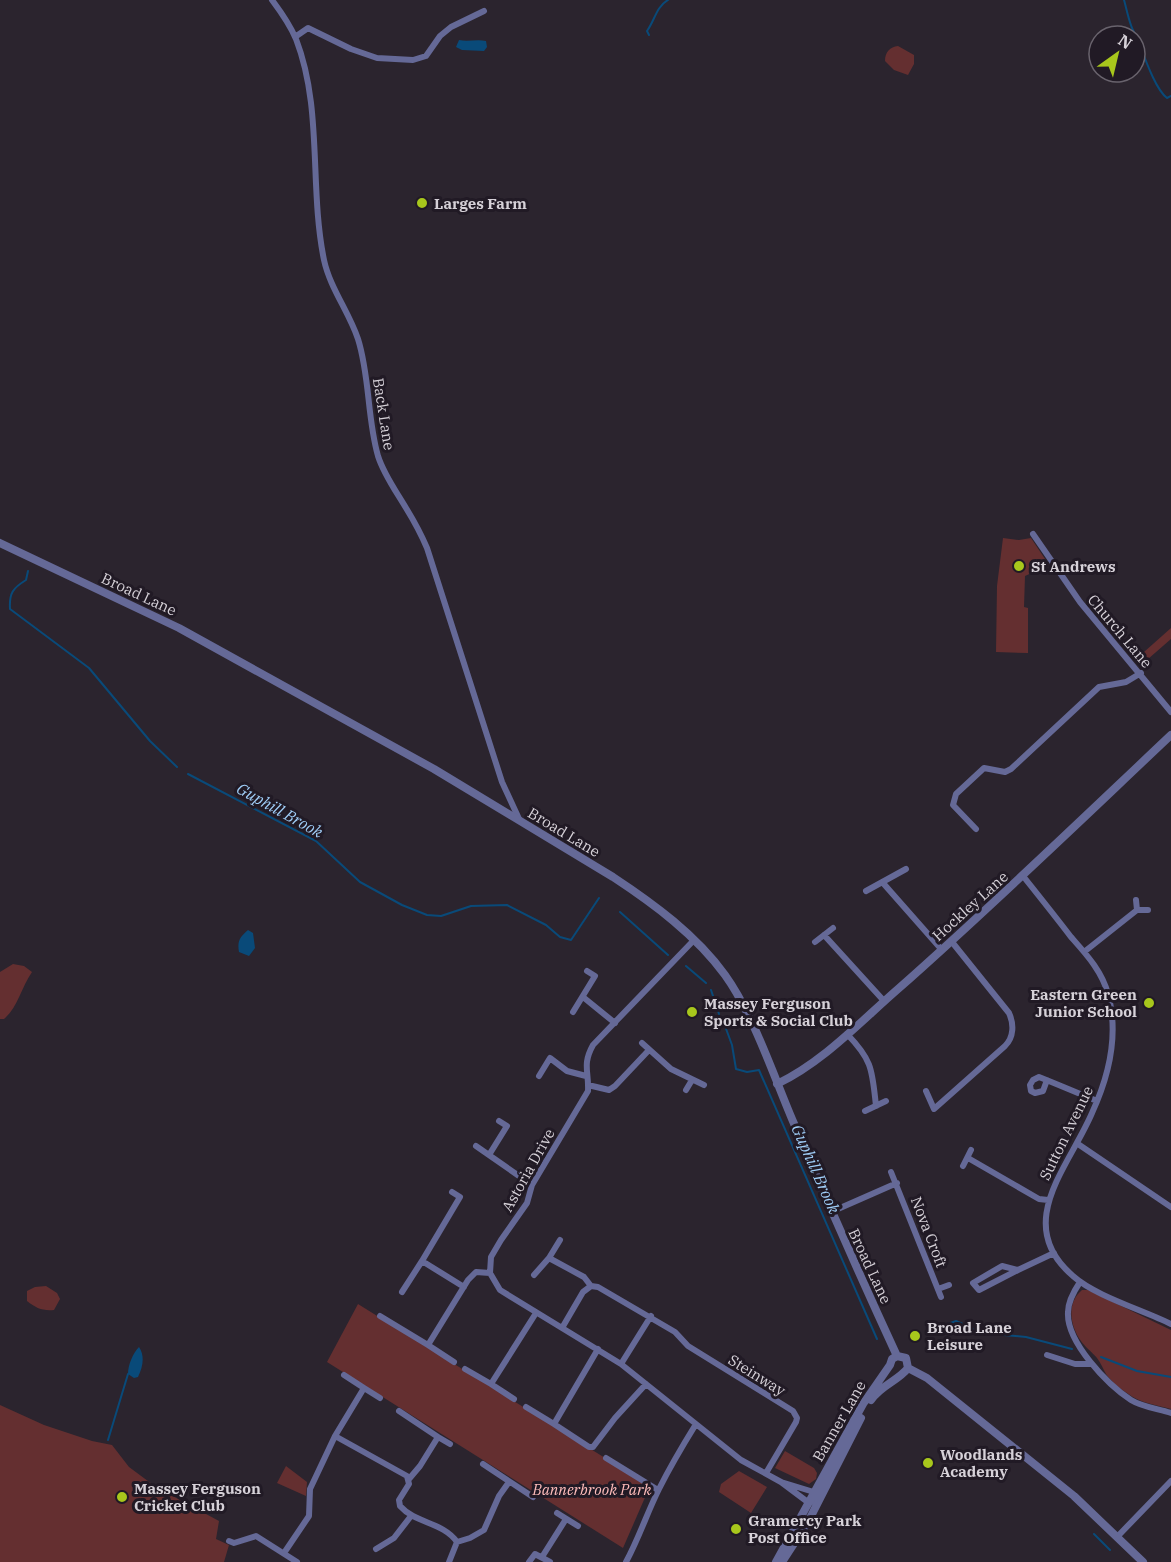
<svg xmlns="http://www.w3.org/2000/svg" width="1171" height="1562" viewBox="0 0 1171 1562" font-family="'IBM Plex Serif',serif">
<rect width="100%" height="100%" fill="#2b242e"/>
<path fill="#642f30" d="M898,46L914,55V64L908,75L894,70L885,61C885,52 890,47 898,46Z
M1003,538L1019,540L1031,538L1049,565L1025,576L1024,607L1028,608V653L996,652L997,586Z
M1171,628V639L1140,666L1135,660Z
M13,964L24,966L32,972C21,988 18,1007 4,1019H0V972Z
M46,1286L57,1293L60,1299L54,1310C42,1311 36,1308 27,1301V1291L35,1287Z
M1082,1290H1088L1171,1330V1409C1156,1405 1140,1403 1127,1393C1120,1389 1111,1381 1106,1374C1103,1369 1101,1363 1097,1358C1092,1352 1085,1347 1081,1341C1070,1326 1066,1303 1082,1290Z
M358,1304L650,1486L623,1548L327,1362Z
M0,1405L44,1425L92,1441L112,1445L129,1467L156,1487L219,1521L216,1539L229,1545L224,1562H0Z
M785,1451L814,1468L817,1473L816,1479L809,1484L775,1468Z
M286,1466L307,1482L306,1496L277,1483Z
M739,1471L767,1487L751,1513L719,1492L721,1484Z"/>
<path fill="#094a79" d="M459,40C468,42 477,39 486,41L487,47L484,51L462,50L456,47Z
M248,930L253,933L255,948L249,956L239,952C237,941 240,937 248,930Z
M139,1347C145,1356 143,1367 138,1377L134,1378L128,1374C128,1365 133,1353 139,1347Z"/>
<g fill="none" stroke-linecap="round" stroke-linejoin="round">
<path stroke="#094a79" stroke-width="2" d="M1124,0C1127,10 1130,29 1136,35C1143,52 1154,88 1167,98L1171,96
M649,35L647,31C655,20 656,7 668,0
M28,571L26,580C13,588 9,593 10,609L89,668L150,741L177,767
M188,774L316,841L360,882L402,905L427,915L441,916L471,906L507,905L546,925L560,937L571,940L599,898
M620,912L668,955
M686,966L706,983
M711,990L719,1014
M725,1026L732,1045L736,1069L747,1072L759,1070L877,1339
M942,1326L956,1321L982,1333L1026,1337L1072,1349
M1101,1357L1137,1371L1171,1377
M108,1440L128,1374
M1094,1534L1110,1550"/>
<path stroke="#656997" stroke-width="6" d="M272,0C281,12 290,25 296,39C323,109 309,187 324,260C330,288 349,312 358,339C370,377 367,418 378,456C384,475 396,491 406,508C414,521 421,534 427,548L502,782L520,821
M295,37L308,28L351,49L377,58L413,60L426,56L440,36L451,27L484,11
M1033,534L1080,602L1171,712
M976,829L953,805L956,794L984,768L1005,772L1011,769L1099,687L1126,682L1141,673
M1023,876C1039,896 1055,916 1071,937C1086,954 1102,971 1108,994C1119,1034 1109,1076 1092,1113C1069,1167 1012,1224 1073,1276C1095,1296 1143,1310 1171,1324
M883,883L942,950
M866,891L906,869
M1136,900L1137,910H1148
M824,935L884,1001
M694,940L593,1045C582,1065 589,1071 588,1091L532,1185L527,1203L501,1240L491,1257L490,1273L500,1290L621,1364L741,1460L781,1482
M815,942L833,928
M1084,952L1137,910
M583,997L615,1023
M573,1012L595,976L587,971
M847,1034C873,1061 872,1070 876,1106
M642,1043L671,1069L704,1085
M539,1076L550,1058L567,1071L586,1076
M1047,1080L1043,1091L1035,1093L1031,1091L1030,1085L1033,1080L1039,1077C1059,1085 1078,1093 1097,1101
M588,1085L609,1090L615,1086L649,1050
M686,1090L692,1080
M926,1091L934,1109L1005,1046C1014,1037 1014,1024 1009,1013L952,942
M865,1111L886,1101
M1078,1144L1171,1207
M476,1146L532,1185
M489,1155L507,1126L499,1121
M968,1158L1039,1199L1048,1200
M963,1166L971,1150
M891,1172L941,1297
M452,1192L460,1197L422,1261L464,1287
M831,1212L897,1183
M549,1258L584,1277L591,1286
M1018,1270L979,1290L973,1283L1002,1266L1018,1270L1054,1253
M534,1275L549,1258L560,1240
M1080,1282C1074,1291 1068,1301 1068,1312C1066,1342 1108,1385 1131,1400C1142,1407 1159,1409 1171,1413
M938,1289L949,1285
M402,1292L422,1261
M380,1316L428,1345L468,1280L476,1272L490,1273
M562,1328L583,1292L591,1286L598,1287L675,1332L688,1346L793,1411L797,1418L796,1422L766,1473
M428,1345L454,1362
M598,1349L554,1424L589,1447H593L615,1418L646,1384
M1047,1355L1075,1364H1091
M621,1364L651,1316
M465,1369L491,1384
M364,1388L380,1398
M514,1399L491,1384L536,1313
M526,1407L554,1424
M399,1411L438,1437
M335,1436L364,1388L344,1375
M606,1458L658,1490
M483,1464L533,1497
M409,1479L420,1466L438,1437L450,1444
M817,1493L781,1482L809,1503L814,1501L823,1486
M557,1513L578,1526
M1117,1537L1171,1481
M229,1541L234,1543L256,1536L297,1562
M457,1542L470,1538L484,1530L499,1496L509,1482
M376,1549L394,1538L411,1516
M284,1553L309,1516L310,1489L335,1436L407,1476L409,1484L399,1500L400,1506C416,1524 443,1522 457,1542L449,1562
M542,1557L566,1519
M529,1562L535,1554L550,1562
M626,1562C639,1538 647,1513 659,1489C670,1467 683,1445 696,1424"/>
<path stroke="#656997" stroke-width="8" d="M0,543L179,628L434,769L613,877C654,904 696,935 725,975C753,1014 773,1074 792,1119C826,1199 861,1278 897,1356
M777,1084C823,1062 860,1022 898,989C991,907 1081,820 1171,735
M897,1356L906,1358L908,1368
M908,1368L927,1378L1074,1496L1143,1562
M871,1400C881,1385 898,1381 908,1368
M776,1562L863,1404L890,1365L892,1359L897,1356
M782,1562L808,1522L861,1418"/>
</g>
<g fill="#a8c71c" stroke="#211a25" stroke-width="2">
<circle cx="422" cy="203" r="6"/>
<circle cx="1019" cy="566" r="6"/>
<circle cx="1149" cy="1003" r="6"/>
<circle cx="692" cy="1012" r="6"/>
<circle cx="915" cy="1336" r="6"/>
<circle cx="928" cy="1463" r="6"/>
<circle cx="122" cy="1497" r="6"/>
<circle cx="736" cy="1529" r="6"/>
</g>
<g text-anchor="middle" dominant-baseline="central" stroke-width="6" stroke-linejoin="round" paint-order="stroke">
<g font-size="15" font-weight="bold" fill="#d6d1d8" stroke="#211a25" text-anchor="start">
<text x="434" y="203">Larges Farm</text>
<text x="1031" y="566">St Andrews</text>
<text x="1137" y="994" text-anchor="end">Eastern Green<tspan x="1137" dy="17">Junior School</tspan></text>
<text x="704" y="1003">Massey Ferguson<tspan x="704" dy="17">Sports &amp; Social Club</tspan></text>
<text x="927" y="1327">Broad Lane<tspan x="927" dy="17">Leisure</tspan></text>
<text x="940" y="1454">Woodlands<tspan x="940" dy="17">Academy</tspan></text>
<text x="134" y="1488">Massey Ferguson<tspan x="134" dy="17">Cricket Club</tspan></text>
<text x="748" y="1520">Gramercy Park<tspan x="748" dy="17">Post Office</tspan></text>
</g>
<g font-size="15" fill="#d6d1d8" stroke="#211a25">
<text transform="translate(384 414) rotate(81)">Back Lane</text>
<text transform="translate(139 594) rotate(25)">Broad Lane</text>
<text transform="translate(1120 631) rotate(50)">Church Lane</text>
<text transform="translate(564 832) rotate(31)">Broad Lane</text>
<text transform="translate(970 906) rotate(-42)">Hockley Lane</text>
<text transform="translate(1066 1133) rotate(-64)">Sutton Avenue</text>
<text transform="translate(528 1170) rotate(-61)">Astoria Drive</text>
<text transform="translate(929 1232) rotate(69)">Nova Croft</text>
<text transform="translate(870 1266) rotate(65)">Broad Lane</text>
<text transform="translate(757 1375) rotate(32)">Steinway</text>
<text transform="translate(839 1421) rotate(-60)">Banner Lane</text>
</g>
<g font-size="15" font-style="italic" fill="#febcba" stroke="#211a25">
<text x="592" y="1489">Bannerbrook Park</text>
</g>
<g font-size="16" font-style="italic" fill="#a0cef8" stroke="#211a25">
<text transform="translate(280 810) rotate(29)">Guphill Brook</text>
<text transform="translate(816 1169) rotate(66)">Guphill Brook</text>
</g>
</g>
<g transform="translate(1117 54) rotate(34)"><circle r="28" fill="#211a25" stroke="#69636d" stroke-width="1.5"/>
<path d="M0-4.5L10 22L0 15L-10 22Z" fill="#a8c71c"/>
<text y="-9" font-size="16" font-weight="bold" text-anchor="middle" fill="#d6d1d8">N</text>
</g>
</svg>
